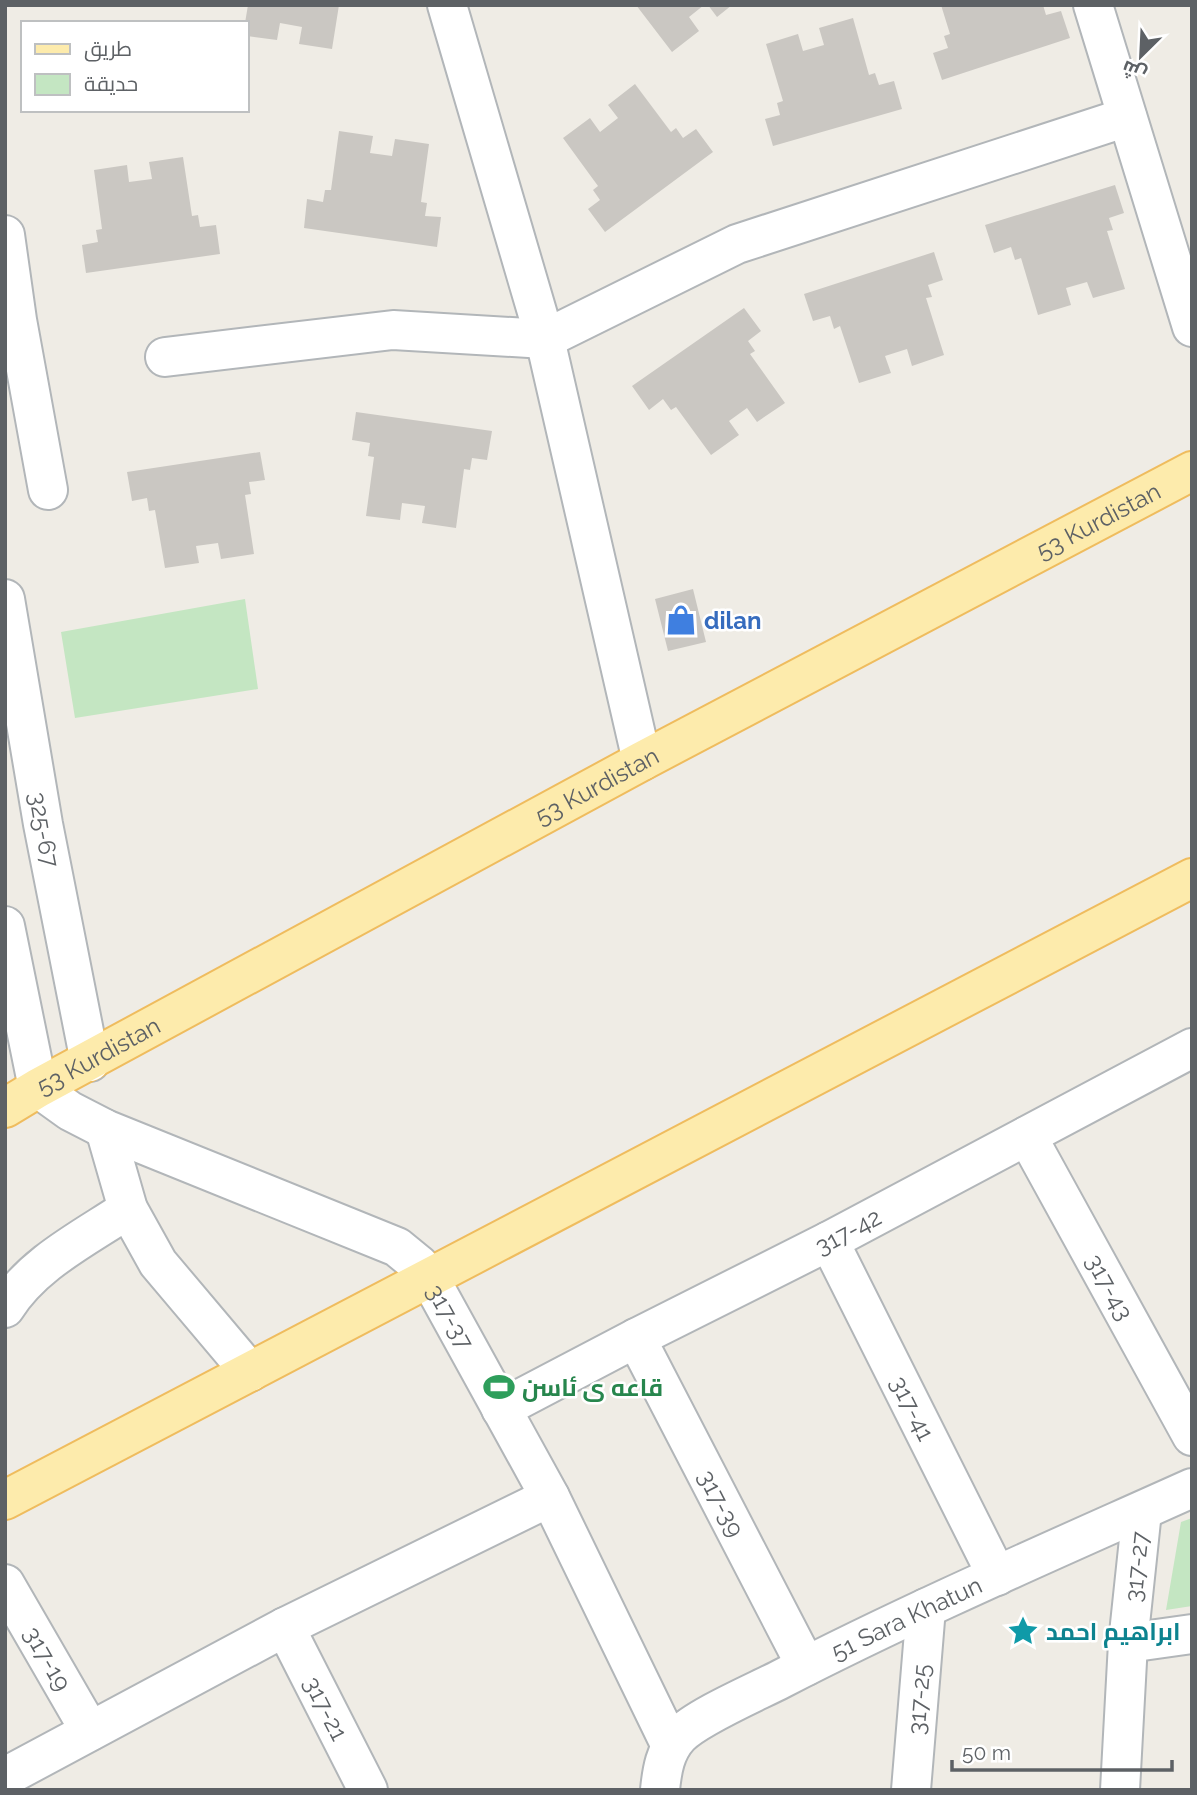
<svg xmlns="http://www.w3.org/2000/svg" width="1197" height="1795" viewBox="0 0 1197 1795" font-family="Raleway,Cairo,sans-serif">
<rect width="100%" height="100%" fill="#efece5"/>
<path fill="#c4e6c2" d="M245,599L258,689L75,718L61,632Z
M1192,1518V1606L1166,1610L1181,1522Z"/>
<path fill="#cac7c2" d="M248,5H339L332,49L299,44L302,27L280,23L277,40L247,36V23H245Z
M636,5H704L689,17L699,31L672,52Z
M708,5H732L717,17Z
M941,5H1043L1046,15L1061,11L1070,38L942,80L933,53L948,48L944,36L950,34Z
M853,18L869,75L875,73L879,85L894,81L902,109L773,146L765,119L780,115L777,103L783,101L766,44L798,34L803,51L824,45L819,28Z
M635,84L671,132L676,128L683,138L696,129L713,152L605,232L588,209L600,200L593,190L598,186L563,138L590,118L600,132L618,118L608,105Z
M339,131L373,136L370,153L392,156L395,139L429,144L421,202L427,203L425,216L441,217L437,247L304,228L307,199L323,202L325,190H331Z
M183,157L192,216L198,215L200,227L216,225L220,254L86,273L82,245L98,242L96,230L102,229L94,170L127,165L129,182L152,179L149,162Z
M1115,185L1124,213L1109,218L1113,230L1107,231L1125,289L1093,298L1087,282L1066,288L1071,305L1038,315L1021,258L1015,260L1011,247L994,253L985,225Z
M934,252L943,280L928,285L932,297L926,298L944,355L912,366L907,349L885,356L891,373L859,383L840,326L834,329L830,316L813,321L804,294Z
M744,308L761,331L748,341L755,351L750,354L785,403L757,422L747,408L729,421L739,435L711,455L676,407L671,410L663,399L649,410L632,386Z
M356,412L492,431L487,460L472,458L470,470L464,469L456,528L422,523L425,506L402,503L400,520L366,516L374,457L368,456L370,443L352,440Z
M260,452L265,480L249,482L251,494L245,495L254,554L221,559L218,543L196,546L199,563L165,568L155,510L149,511L147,498L132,501L127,472Z
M693,589L706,642L668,651L655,599Z"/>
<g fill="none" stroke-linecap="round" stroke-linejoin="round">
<g stroke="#b2b6b9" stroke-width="42">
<g id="minor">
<path d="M447,5L545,339L642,761"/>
<path d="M1093,5L1192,327"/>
<path d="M5,235L17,320L48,490"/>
<path d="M165,357L393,330L545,339L737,244L1127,117"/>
<path id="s1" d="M5,599L43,824L90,1062"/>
<path id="s2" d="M5,926L38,1088L70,1111L105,1129L397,1247L419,1265L430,1279L550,1497L671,1746"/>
<path d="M105,1129L128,1209L158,1263L250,1372"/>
<path id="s3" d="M1027,1136L1192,1436"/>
<path id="s4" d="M829,1241L997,1576"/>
<path d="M5,1308C33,1263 85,1238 128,1209"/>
<path id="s5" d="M636,1338L806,1666"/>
<path id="s6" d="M501,1409L636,1338L829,1241L1192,1048"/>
<path id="s7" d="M5,1584L90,1731"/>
<path id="s8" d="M285,1627L368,1790"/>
<path d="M1128,1643L1192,1634"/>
<path d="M5,1777L285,1627L550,1497"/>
<path id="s9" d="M660,1790C662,1770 665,1751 679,1736C697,1717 756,1692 781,1679C915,1610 1054,1550 1192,1488"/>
<path id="s10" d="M911,1790L926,1608"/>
<path id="s11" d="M1120,1790L1128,1643L1142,1511"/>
</g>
</g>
<g stroke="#efbc5e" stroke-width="42">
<g id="major">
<path id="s12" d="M5,1108L38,1088L642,761L1192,471"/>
<path d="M5,1500L1192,878"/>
</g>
</g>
<use href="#minor" stroke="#fff" stroke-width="38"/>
<use href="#major" stroke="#fdebac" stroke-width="38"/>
</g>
<defs>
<g id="shop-bare" transform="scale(2.415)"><path d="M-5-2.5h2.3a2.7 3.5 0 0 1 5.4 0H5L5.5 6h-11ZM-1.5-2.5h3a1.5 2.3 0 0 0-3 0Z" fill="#3f7fe0" stroke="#fff" stroke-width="2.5" paint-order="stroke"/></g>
<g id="stadium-bare" transform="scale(2.415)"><path d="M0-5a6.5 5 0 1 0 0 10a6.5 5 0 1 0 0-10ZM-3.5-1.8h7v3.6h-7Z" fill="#2e9e5b" stroke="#fff" stroke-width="2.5" paint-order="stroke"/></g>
<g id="sight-bare" transform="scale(2.415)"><path d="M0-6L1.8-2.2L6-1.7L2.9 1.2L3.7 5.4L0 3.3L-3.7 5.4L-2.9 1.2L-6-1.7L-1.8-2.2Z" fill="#0f9aa8" stroke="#fff" stroke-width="2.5" paint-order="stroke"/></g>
</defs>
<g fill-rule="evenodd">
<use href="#shop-bare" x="681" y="620"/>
<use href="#stadium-bare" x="499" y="1387"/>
<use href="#sight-bare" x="1023" y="1631"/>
</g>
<g text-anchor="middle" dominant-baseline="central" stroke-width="5" stroke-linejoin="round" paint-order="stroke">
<g font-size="24" fill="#5d6165" stroke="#fff">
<text stroke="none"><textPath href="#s12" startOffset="1241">53 Kurdistan</textPath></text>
<text stroke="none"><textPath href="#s12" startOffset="674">53 Kurdistan</textPath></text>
<text stroke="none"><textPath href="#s1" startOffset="234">325-67</textPath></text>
<text stroke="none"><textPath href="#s12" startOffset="107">53 Kurdistan</textPath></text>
<text stroke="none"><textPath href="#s6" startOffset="390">317-42</textPath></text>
<text stroke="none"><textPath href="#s3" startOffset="172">317-43</textPath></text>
<text stroke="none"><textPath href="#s2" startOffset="648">317-37</textPath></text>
<text stroke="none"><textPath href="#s4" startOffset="187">317-41</textPath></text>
<text stroke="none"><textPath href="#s5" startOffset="186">317-39</textPath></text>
<text stroke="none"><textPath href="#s11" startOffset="224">317-27</textPath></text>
<text stroke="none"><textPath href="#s9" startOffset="315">51 Sara Khatun</textPath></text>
<text stroke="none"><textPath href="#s7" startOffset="86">317-19</textPath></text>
<text stroke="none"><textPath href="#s10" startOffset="91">317-25</textPath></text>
<text stroke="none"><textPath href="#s8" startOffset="91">317-21</textPath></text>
</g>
<g font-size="24" font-weight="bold" fill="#366cbe" stroke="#fff" text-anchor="start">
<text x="704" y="620">dilan</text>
</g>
<g font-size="24" font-weight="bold" fill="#27864d" stroke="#fff" text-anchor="start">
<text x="522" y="1387">قاعه ى ئاسن</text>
</g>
<g font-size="24" font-weight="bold" fill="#0d838f" stroke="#fff" text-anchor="start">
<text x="1046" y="1631">ابراهيم احمد</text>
</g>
</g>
<rect width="1197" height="1795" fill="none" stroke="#5d6165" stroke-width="14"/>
<rect x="21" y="21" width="228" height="91" fill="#ffffff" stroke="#bec0c1" stroke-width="2"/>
<rect x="35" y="44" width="35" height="10" fill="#fdebac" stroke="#bec0c1" stroke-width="2"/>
<text x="84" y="56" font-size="21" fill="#5d6165">طريق</text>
<rect x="35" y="74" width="35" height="21" fill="#c4e6c2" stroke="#bec0c1" stroke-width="2"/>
<text x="84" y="91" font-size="21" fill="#5d6165">حديقة</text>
<g transform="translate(1141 56) rotate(204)" stroke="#ffffff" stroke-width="5" paint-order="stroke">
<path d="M0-5L12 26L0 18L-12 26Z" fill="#5d6165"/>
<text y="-10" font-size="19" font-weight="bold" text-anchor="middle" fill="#5d6165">ش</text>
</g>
<path d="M952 1760v10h220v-10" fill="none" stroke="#5d6165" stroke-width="3.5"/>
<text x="962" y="1760" font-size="21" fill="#5d6165" stroke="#ffffff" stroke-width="5" paint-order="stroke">50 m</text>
</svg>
